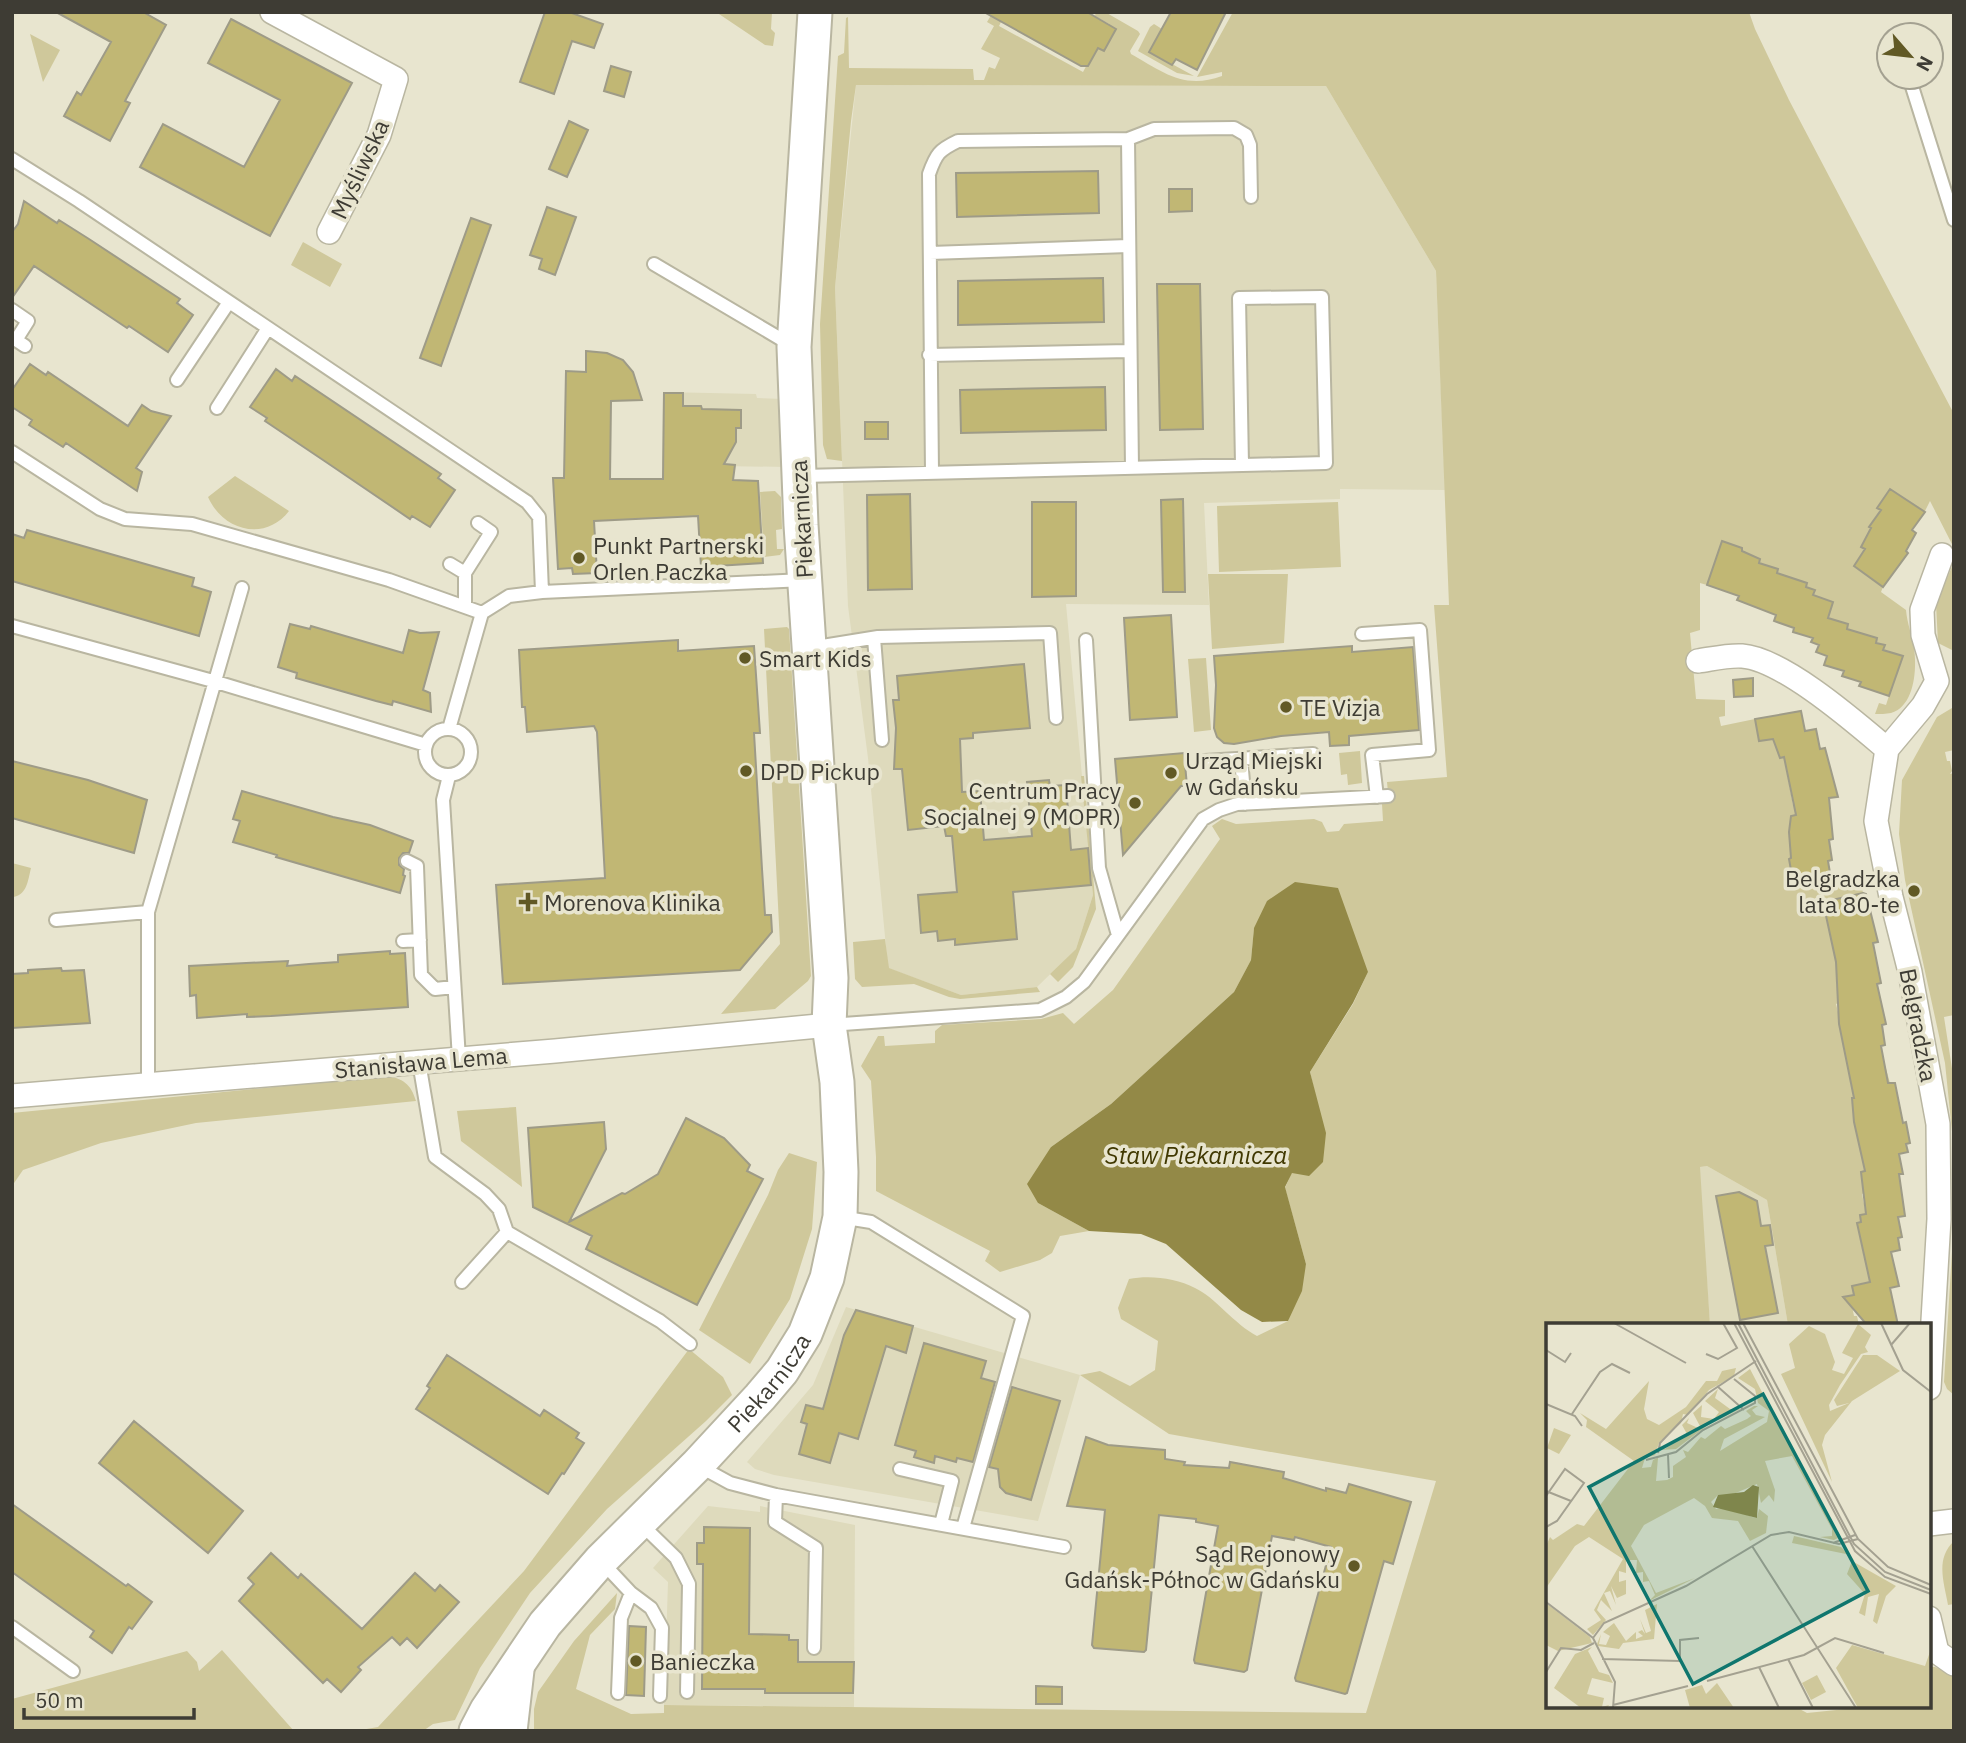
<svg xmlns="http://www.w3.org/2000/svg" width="1966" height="1743" viewBox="0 0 1966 1743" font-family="'IBM Plex Sans',sans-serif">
<rect width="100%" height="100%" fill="#e8e5cf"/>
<path fill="#dedabc" d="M856,85L1326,86L1436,271L1445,490L1340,489V499L1204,503L1209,605L1066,604L1093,895L1076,949L1037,987L961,995L888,968L868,758L848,606L835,288Z
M663,392L756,394L757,398L783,399L786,467L662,465Z
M1707,1166L1767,1200L1788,1325H1710L1699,1167Z
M846,1307L1080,1375L1038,1521L774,1475L755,1469L747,1462L813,1385Z
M708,1506L760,1512V1506L855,1525L854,1707L664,1705L668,1582L653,1568Z"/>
<path fill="#cfc89b" d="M716,12H772L771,29L775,33L773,46L765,45Z
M993,12H1006L999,26L1083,72L1109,24L1095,16L1096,12H1105L1138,31L1140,34L1130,51L1131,54C1163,72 1184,90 1222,76V72L1197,77L1233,12H1749L1755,29L1789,100L1954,414V548L1930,501L1924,513L1878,508L1881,510L1876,516L1879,519L1870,527L1873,530L1862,547L1865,549L1860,556L1863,558L1854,566L1883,587L1881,592L1906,610C1907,623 1912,635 1914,648C1917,668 1915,706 1891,713C1886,714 1880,714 1875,714L1879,703L1886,705L1902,656L1882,653L1884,646L1876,642L1877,638L1857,632H1846L1848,624L1827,622L1833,602L1824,599L1822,602L1812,598L1815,590L1806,587L1807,583L1787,576H1776L1778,569L1758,566L1760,559L1742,551V548L1707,585L1700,583V630L1690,633L1696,699L1725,700V716L1719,717L1721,726L1755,719L1757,729H1761L1759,741L1776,738L1780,758L1784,757L1793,805L1797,804L1798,815L1791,817C1795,838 1789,860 1793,880L1830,873L1833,887L1861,881L1863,893L1828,901L1824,909L1844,980L1836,983L1843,1001L1836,1004L1838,1012H1841L1843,1044L1850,1063L1847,1065L1883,1058L1890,1083L1852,1099L1869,1171L1861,1172L1866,1192L1862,1194L1866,1214L1861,1215V1222L1857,1223L1864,1257L1884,1253L1888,1279L1852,1286L1854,1295L1850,1296L1854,1316H1857L1859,1325H1788L1767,1200L1707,1166L1700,1167L1710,1325H1548V1706H1794L1807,1713L1846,1709L1848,1706H1929V1667H1935L1954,1676V1731L534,1730V1709L538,1692L574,1641L617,1593L615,1609L590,1635L576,1689L631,1714L664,1713V1705L1366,1713L1436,1481L1169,1434L1080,1375L1100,1371L1130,1386L1155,1370L1158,1341L1121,1319L1118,1308L1129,1279C1150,1275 1176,1278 1195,1288C1215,1297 1234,1324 1257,1336L1288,1321L1306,1264L1285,1188L1292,1172L1316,1098L1310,1072L1353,1004L1368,972L1254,928L1251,960L1234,992L1111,1104L1051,1147L1038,1203L1089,1231L1060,1236L1052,1253L1040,1260L1000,1272L985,1261L990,1251L876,1191V1157L871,1081L861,1066L878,1036H884L885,1046L935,1043V1031L942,1025L1041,1019L1063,1013L1074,1024L1113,990L1220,839L1212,826L1222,819L1236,824L1314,819L1322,822L1327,832L1339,831L1344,824L1383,821L1382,804L1389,803L1387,782L1447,777L1434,605H1449L1436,271L1326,86L856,85L851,121L835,288L842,461L827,459L823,445L820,324L838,56L844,53L846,18L848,17L849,68L973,69L974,80H984L989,67L995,69L1000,58L981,49L994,26L987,22Z
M1154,24L1162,29L1150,52L1194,76L1177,73L1138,51L1150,27Z
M30,34L60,50L43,82Z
M303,242L342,264L330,287L291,265Z
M235,476L289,511C265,542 223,531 208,497Z
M775,491L781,497L782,529L776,530L777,549H784L780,555L764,557L760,492Z
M1338,502L1341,567L1219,572L1217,506Z
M1954,562V651L1938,643L1936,604Z
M1208,574H1288L1284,643L1212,649Z
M787,627L789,629L811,976L808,981L775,1009L721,1014L780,944L764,629Z
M1206,658L1211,730L1194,732L1188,659Z
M1952,708H1954V750L1945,752L1947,761H1950L1952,771L1950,774L1954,773V1015L1944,1017L1953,1075L1954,1151L1945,1063L1905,880L1899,834L1902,780L1937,717Z
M1360,751L1362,783L1348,785L1347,774L1341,775L1339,753Z
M1081,776H1084L1096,909L1073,967L1058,982L1050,974L1076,949L1093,895Z
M12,863L31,868C28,880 27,896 12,897Z
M885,939L889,968L961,995L1037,987L1040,992L960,999L949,997L914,984L862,987L855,979L853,942Z
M385,1076C403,1078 411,1084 416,1101L196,1123L101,1143L23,1170L12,1186V1113Z
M516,1107L522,1187L461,1141L457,1111Z
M789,1153L817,1162L812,1229L790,1299L750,1364L699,1330L768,1195L778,1170Z
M1954,1219V1395L1947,1389L1944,1382Z
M689,1349L723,1377L732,1395L706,1421L607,1509L530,1593L480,1668L455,1720L433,1724L423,1731H355L378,1727L524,1571Z
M1954,1541V1604L1948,1605C1944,1582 1935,1559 1954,1541Z
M222,1650L294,1731H12V1699L187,1651L197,1662L199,1671Z"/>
<path fill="#938947" d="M1295,882L1338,888L1368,972L1353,1003L1310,1072L1326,1133L1323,1162L1309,1176L1292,1173L1285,1187L1306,1264L1302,1291L1288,1321L1262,1322L1241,1310L1166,1244L1141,1234L1089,1231L1038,1203L1027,1184L1051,1147L1111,1104L1234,992L1251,960L1254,928L1267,901Z"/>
<path fill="#c1b774" stroke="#9e9b87" stroke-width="2" d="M56,12H143L166,25L125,101L130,103L110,141L64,116L77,92L81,95L111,42Z
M545,12H569L603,24L594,48L572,41L554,94L520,82Z
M984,12H1087L1116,29L1104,51L1098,48L1088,66H1081Z
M1171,12H1226L1197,70L1176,59L1172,65L1149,52Z
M231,19L352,83L270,236L140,167L163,124L244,167L280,100L208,63Z
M611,66L631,72L624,97L604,91Z
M569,121L588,130L567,177L549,169Z
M1098,171L1099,213L957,217L956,173Z
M1169,189H1192V211L1169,212Z
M24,201L57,223L59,220L89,239L180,299L177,303L193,315L168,352L129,326L127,328L34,266L12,298V232L18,224Z
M547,207L576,217L555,275L539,269L542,259L530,255Z
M471,218L491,225L441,366L420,358Z
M1103,278L1104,322L958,325V281Z
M1157,284H1200L1203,429L1160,430Z
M586,351L607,353L623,360L633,372L642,400L611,401L610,479H663L664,393H683V406H701L702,409L741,410V428H736V442L724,464L735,465L733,480L758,481L763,563L701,567L698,516L594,521L597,573L573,574L572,568L558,569L553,478H564L566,371L586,372Z
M30,364L46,375L48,372L128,426L142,405L151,411L171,416L136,468L142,472L137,491L66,443L63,447L29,425L32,420L12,407V390Z
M276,369L292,381L295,376L441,474L438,478L455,490L430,527L412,516L410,519L326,462L265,421L267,418L250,407Z
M1105,387L1106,430L961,433L960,390Z
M865,422H888V439H865Z
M1890,489L1925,512L1912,530L1916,533L1906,551L1908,553L1883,587L1854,566L1865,549L1861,547L1871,528L1869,527L1881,510L1877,508Z
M910,494L912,589L868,590L867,495Z
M1183,499L1185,592H1163L1161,500Z
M1032,502H1076V596L1032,597Z
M27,530L194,578L192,586L211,592L199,636L12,581V534L24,538Z
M1722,541L1742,548V551L1760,559L1759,563L1778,569L1777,573L1807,583L1806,587L1815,590L1813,595L1833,602L1828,618L1848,624L1847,629L1877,638L1876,643L1885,645L1883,650L1903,656L1889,696L1859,686L1861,682L1842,676L1844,671L1824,665L1827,656L1816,652L1819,645L1811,642L1813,638L1793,632L1794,628L1774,621L1776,615L1737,600L1739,596L1707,585Z
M1171,615L1177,717L1130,720L1124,618Z
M290,624L310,629L311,626L403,653L409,630L420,633L439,632L423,690L430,693L431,712L393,701L392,705L376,701L296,678L297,673L278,667Z
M678,640V651L754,646L760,733H754L762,869L765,915H771L772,932L740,970L503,984L496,885L605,878L597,732L594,726L527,732L525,707H522L519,650Z
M1352,646V652L1413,647L1419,730L1349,736V745L1330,746L1329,732L1281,736L1234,744L1224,743L1217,737L1214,728L1216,685L1214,656Z
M1024,664L1030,728L973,733V738L960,739L962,792L980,791L984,840L1032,836L1027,782L1049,780L1050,786L1066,785L1071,850L1088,848L1091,885L1013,892L1017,939L955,945V939L938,941L937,931L921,933L918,895L957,892L952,836H946L944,826L908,830L902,769H894L896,728L893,700H899L897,676Z
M1753,678V696L1734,697L1733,680Z
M1801,711L1805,731L1816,729L1820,749L1825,748L1838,797L1829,798L1833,839L1829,840L1832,860L1828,861L1830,873L1793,881L1789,859L1791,858L1789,832L1791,816L1796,815L1784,757L1780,758L1773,739L1759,741L1755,719Z
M1184,753L1187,786H1181L1123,855L1115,759Z
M12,761L88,780L147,800L134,853L12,818Z
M242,791L333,817L370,825L413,841L409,853H403L399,858V865L404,869L403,875L405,876L400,893L276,857L277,855L233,842L240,821L233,819Z
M1863,893L1866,894L1878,942L1873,943L1881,983L1877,984L1886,1024L1882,1025L1885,1045L1881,1046L1888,1083H1895L1903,1123L1906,1122L1910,1143L1906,1144L1908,1152L1899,1154L1903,1174H1899L1905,1216L1898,1217L1902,1237L1898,1238L1900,1250L1891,1252L1899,1286L1890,1288L1898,1325H1867L1843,1297L1854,1295L1852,1286L1870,1282L1857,1223L1861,1222L1860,1215L1866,1214L1861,1172L1865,1171L1854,1122L1852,1098H1854L1839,1024L1836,962L1823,902Z
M390,951V954L405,953L408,1007L271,1016L247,1017V1014L197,1018L196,995L190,996L189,966L288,961L287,966L309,964L338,962V955Z
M61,968L62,971L84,970L90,1023L12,1028V974L28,973V970Z
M686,1118L724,1138L750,1165L747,1171L763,1179L697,1305L586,1249L592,1236L533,1207L528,1128L604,1122L606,1149L569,1222L622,1193L625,1194L658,1174Z
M1739,1192L1757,1201L1761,1226L1770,1225L1773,1245L1765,1246L1778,1313L1740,1320L1716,1196Z
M856,1310L913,1326L906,1353L886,1346L858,1439L839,1433L830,1463L799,1454L807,1424L801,1422L806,1405L823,1409L844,1335Z
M924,1343L986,1361L981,1378L995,1382L973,1462L957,1458L956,1462L935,1456L934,1463L914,1457L916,1451L895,1445Z
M447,1355L540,1416L544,1410L579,1433L576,1438L584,1443L564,1474L562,1473L548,1494L416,1409L430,1388L427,1386Z
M1012,1387L1060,1401L1031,1500L1006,1493L1000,1487L998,1469L989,1467Z
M134,1421L243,1511L208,1553L99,1463Z
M1086,1437L1108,1445L1165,1450V1459L1185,1462L1184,1465L1229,1468L1230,1462L1284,1472L1283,1478L1326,1491V1488L1346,1493L1349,1484L1411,1502L1393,1564L1384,1561L1347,1693L1345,1694L1296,1681L1295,1678L1331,1547L1295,1537L1294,1540L1272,1536L1247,1670L1244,1672L1195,1663L1194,1660L1218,1526L1196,1522V1519L1159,1515L1146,1650L1144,1652L1094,1648L1092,1645L1105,1510L1067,1506Z
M12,1504L126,1586L128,1584L152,1602L132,1629L129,1627L112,1653L90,1637L94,1631L12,1572Z
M704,1527L750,1528L749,1634L789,1635V1640H798V1662H854L853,1693H765V1689H702L703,1564H697V1543H704Z
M271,1553L298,1578L301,1574L362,1629L415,1573L435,1591L440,1585L459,1602L417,1648L407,1638L400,1645L392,1637L358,1667L361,1670L341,1692L327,1679L323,1683L239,1601L254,1584L248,1578Z
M629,1626L646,1627L644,1696L626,1695Z
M1036,1686L1062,1687V1704H1036Z"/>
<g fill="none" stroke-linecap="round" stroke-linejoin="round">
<g stroke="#b9b6a1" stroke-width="16">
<path id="lane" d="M1909,77L1954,220
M1128,139L1154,129L1234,128L1246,135L1250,145L1251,197
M12,159L79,201L527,502L539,517L542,592L804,580
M930,253L1128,246
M654,264L791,345
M12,310L28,321L16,340L25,346
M929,355L1129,351
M177,380L229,302
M217,408L268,328
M12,452L100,509L125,519L192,524L389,580L482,613
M932,472L929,174C936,154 939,150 958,141L1128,139L1132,468
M802,476L1326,463L1322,297L1239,298L1242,465
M450,564L465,573
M465,606V573L491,532L478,523
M12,626L213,681L426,745
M1362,634L1420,630L1429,750L1372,755L1377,797
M874,638L882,740
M1086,640L1099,868L1118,935
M810,648L878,637L1050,633L1056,718
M425 752a23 23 0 1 1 46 0a23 23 0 1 1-46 0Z
M449,729L482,613L509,596L542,592
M1241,759L1245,804
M1205,761L1313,754
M449,776L443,800L459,1059
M407,861L417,866L421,975L435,989L454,987
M56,920L148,912
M403,941L420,940
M829,1025L1040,1010L1066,997L1084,982L1203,819L1219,810L1237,804L1388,796
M419,1062L435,1157L485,1194L499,1209L507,1232L660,1321L690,1344
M148,1084V912L242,588
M840,1217L871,1222L1023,1316L963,1528
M462,1282L507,1232
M697,1465L730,1483L776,1495L1064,1547
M900,1469L952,1481L941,1524
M776,1495L775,1522L816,1548L814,1648
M639,1522L676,1558L689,1584L687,1692
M601,1561L631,1593L621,1618L618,1693
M631,1593L651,1608L662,1628L660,1696
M12,1627L73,1671"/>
</g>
<g stroke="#b9b6a1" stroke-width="26">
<path id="street" d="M272,12L396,79L379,135L329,232
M1698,661C1712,659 1728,655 1742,656C1783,659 1855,722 1887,749
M12,1096L555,1051L829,1025
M1929,1388L1939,1219L1938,1124L1910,972L1891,897L1876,821L1887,749L1923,706L1937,681L1923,635L1922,610L1942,555
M1929,1524L1954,1521
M1929,1618L1937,1652L1954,1664"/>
</g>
<g stroke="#b9b6a1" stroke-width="37">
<g id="secondary">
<path id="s1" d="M476,1731L487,1710L545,1624L600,1561L697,1465L760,1397L782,1371L805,1334L827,1278L840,1217L841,1172L837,1082L829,1025L831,978L801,525L794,347L815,12"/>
<path d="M510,1731L517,1670"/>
</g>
</g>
<use href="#lane" stroke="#fff" stroke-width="12"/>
<use href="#street" stroke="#fff" stroke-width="23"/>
<use href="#secondary" stroke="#fff" stroke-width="33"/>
</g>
<g fill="#615925" stroke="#e8e5cf" stroke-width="2.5">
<circle cx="579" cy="558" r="7"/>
<circle cx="745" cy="658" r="7"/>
<circle cx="1286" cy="707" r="7"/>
<circle cx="746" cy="771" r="7"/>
<circle cx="1171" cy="773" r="7"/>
<circle cx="1135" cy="803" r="7"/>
<circle cx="1914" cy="891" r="7"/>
<path d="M524.5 891.5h7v7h7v7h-7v7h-7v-7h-7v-7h7z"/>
<circle cx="1354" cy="1566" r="7"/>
<circle cx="636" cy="1661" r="7"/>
</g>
<g text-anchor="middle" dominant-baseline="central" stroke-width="7" stroke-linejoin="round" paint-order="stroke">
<g font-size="23" fill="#3e3c34" stroke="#e8e5cf">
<text transform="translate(359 169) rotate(-65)">Myśliwska</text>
<text transform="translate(801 519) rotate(-93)">Piekarnicza</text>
<text transform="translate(1919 1025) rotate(79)">Belgradzka</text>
<text transform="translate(421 1062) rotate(-5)">Stanisława Lema</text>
<text stroke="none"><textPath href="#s1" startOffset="457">Piekarnicza</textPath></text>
</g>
<g font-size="23" fill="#3e3c34" stroke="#e8e5cf" text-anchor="start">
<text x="593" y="545">Punkt Partnerski<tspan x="593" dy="26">Orlen Paczka</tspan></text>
<text x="759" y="658">Smart Kids</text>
<text x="1300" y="707">TE Vizja</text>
<text x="1185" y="760">Urząd Miejski<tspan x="1185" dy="26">w Gdańsku</tspan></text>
<text x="760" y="771">DPD Pickup</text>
<text x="1121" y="790" text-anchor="end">Centrum Pracy<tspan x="1121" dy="26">Socjalnej 9 (MOPR)</tspan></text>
<text x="1900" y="878" text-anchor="end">Belgradzka<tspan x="1900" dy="26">lata 80-te</tspan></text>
<text x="544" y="902">Morenova Klinika</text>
<text x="1340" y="1553" text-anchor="end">Sąd Rejonowy<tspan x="1340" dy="26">Gdańsk-Północ w Gdańsku</tspan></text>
<text x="650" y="1661">Banieczka</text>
</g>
<g font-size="24" font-style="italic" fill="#403800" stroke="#e8e5cf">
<text x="1196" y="1155">Staw Piekarnicza</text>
</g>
</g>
<g transform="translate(1546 1323)">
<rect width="385" height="385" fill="#e8e5cf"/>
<path d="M312,1L325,12L319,24L322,29L315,31L294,62L283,82L284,88L303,80L291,83L288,77L317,32H331L354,48L306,78L279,112L276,122L286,159L235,51L249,45L243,21L263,3L279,11L289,39L286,47L298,51L307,35L296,30ZM190,45L188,53L163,67L142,92L137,91L135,100L113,120L109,132L99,135L96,145L105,144L107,137L117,132L112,135L110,158L121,157L127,154V143L140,134L137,127L142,129L155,114L159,116L175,103L179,106L201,96L205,93L200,88L208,83H212L206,87L210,92L219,94L178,116L174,128L221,99L223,88L212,80L209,66L192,55L204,46L292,215L288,217L274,214L286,213V206L246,133L219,138L229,167L228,179L223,172L215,180L211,161L185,172H172L165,179L170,186L181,184L206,194L211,195L213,186L222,193L220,210L204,218L192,198L166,195L159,183L148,175L98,202L85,223L110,270L149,255L103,278L109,272L103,258L90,260L97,259V249L90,250L91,237H80V250L73,248V259L80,257V271L71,275L65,263L70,282L64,268L58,270L66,288L55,277L51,287L60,297L47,312L41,306L55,297L48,287L77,236L43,214L29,223L0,265V223L4,214L7,217L31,201L38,203L88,138L40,104L41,97L34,90L60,106L103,58L98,86L101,96L113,102L140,84L160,58H171L176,48ZM172,66L169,75L184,86H194L162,102L130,126L114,127V123L119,126L141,111L136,102L143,95L141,100L152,105L145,111L155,105L147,90L156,82L155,94L168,96L173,89L159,78ZM8,105L25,112L13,131L1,125ZM248,213L295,224L309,238L300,231L246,220ZM306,238L350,263L340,273L331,301L327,298L333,271L322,274L319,293L313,290L319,271L301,251ZM0,280L44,314L46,320L12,328L0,322ZM111,281L108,316L77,320L73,326L52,323L51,321L55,311L53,321L60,322L64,313L57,309L68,300L80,318L90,309V316L97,313L92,309L96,307L99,311L94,296L100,310L105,308L99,287ZM306,322L379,343L385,326V385H312L290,345ZM46,324L42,328L53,349L63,352L67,360L46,355L41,371L58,375L56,384L63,382L61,385H35L8,365L29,331ZM271,352L280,369L265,377L256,360ZM171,360L188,385H144L139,367L156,362L160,371Z" fill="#cfc89b"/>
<path d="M207,162L213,164L211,195L167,184L172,172L198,169Z" fill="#938947"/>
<path fill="none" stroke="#a4a191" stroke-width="2" d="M68,0L140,40M188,0L309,228L339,254L385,271M192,0L308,221L339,249L385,267M197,0L312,216L342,244L385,262M335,0L357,47L385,69M345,22L364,0M0,27L19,39L25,30M160,31L172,36L191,25L177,0M171,63L198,87M0,81L29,93L36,103M26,91L54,49L66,41L84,50M112,130L114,120L161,71L210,38M122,132L123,155M100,137L130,129L157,107L209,80V73L188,56M0,168L25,178M0,173L19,146L38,160L11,198L0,204M287,220L309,212M206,223L310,385M0,279L47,315L69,359L67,385M47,315L58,300L140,263L225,212L243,209L293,221L312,216M56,336L134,338V317L153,315M242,336L267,385M213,344L233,385M0,349L15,325L35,327L48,320M161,358L258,332L289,315L338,330M67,382L142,363"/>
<path fill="#0f766e" fill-opacity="0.15" stroke="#0f766e" stroke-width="3.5" d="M217,71L322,268L147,361L43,164Z"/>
<rect width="385" height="385" fill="none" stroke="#3e3c34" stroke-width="3.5"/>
</g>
<rect width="1966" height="1743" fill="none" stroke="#3e3c34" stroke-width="28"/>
<g transform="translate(1910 56) rotate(118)"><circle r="33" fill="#e8e5cf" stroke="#a4a191" stroke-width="2"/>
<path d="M0-5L12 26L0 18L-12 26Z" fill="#615925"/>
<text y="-10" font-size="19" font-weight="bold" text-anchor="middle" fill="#3e3c34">N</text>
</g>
<path d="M24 1708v10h170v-10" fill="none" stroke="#3e3c34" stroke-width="3.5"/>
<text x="35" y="1708" font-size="21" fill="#3e3c34" stroke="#e8e5cf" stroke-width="5" paint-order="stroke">50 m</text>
</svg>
